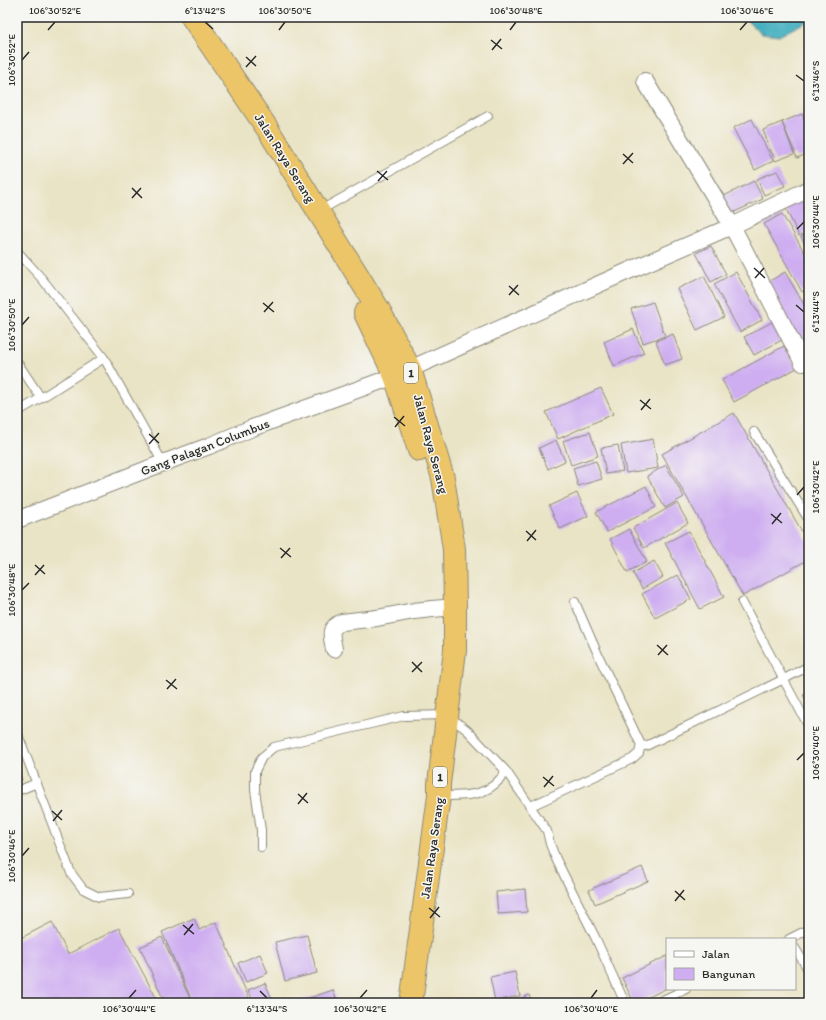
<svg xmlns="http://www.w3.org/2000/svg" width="826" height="1020" viewBox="0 0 826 1020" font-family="Itim,sans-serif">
<rect width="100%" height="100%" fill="#f6f6f2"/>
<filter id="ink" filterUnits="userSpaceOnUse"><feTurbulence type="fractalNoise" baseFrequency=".025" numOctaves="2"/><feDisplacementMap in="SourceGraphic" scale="8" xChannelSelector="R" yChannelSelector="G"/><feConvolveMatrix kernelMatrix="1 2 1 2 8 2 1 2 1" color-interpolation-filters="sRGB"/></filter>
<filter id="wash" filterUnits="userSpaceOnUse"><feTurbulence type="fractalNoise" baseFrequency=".012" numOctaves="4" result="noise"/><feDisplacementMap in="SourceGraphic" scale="16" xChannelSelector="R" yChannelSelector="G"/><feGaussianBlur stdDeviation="0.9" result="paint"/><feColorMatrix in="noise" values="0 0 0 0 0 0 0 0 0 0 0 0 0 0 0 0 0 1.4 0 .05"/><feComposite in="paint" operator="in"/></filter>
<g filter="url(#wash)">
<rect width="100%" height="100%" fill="#eae4c6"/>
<path fill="#3fadbe" stroke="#356c74" d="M747,17H809V20L779,36L761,34L748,22Z"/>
<g id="blocks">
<path fill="#ceadf1" d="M802,114L809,131V153L797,158L782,122Z
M752,119L773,161L755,170L733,128Z
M782,122L794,154L775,161L763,130Z
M777,171L785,186L764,195L757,179Z
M754,181L763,199L730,214L722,197Z
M809,195V231L799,236L785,207Z
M782,214L809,260V288L802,292L764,224Z
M809,232V252L801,237Z
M711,246L726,274L711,282L696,253Z
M736,272L762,320L740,332L714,284Z
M785,272L809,313V361L763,285Z
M704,276L724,317L697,330L677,289Z
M653,302L665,336L643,343L631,309Z
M772,322L782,340L754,355L744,337Z
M633,329L644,353L614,366L604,342Z
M673,334L682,359L665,365L656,341Z
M784,346L797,368L734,402L722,380Z
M601,388L613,414L558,439L546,412Z
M734,413L809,544V559L743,596L662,454Z
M590,432L598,456L571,465L563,441Z
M653,439L658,468L626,473L621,445Z
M556,440L565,461L548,469L539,448Z
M618,445L623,471L606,474L601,448Z
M596,461L602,479L578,486L573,468Z
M666,465L684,497L665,508L647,476Z
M646,486L656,507L607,532L596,512Z
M577,493L588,516L560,529L549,506Z
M677,503L688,523L644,548L633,528Z
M629,529L647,562L627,572L610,539Z
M689,531L724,597L700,609L665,543Z
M654,561L663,577L642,589L633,573Z
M678,575L691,599L655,618L642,594Z
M809,692V706L803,695Z
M17,767L22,780L17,782Z
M642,867L648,881L595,904L589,890Z
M525,889L527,912L498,914L496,892Z
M194,918L199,930L216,922L251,1003H193L162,932Z
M52,922L68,954L119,928L159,1003H17V940Z
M307,935L317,973L285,981L275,942Z
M162,937L192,1003H165L140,947Z
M260,954L268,973L246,982L238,963Z
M667,956V988L637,1003H634L622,978Z
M515,972L520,996L495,1001L490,977Z
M265,983L274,1003H254L248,990Z
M333,990L338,1003H294Z
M529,995L532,1003H510Z"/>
</g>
</g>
<g filter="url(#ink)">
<use href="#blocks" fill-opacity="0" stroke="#8a8878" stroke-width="1"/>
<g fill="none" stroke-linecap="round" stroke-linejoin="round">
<g stroke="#8a8878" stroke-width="10">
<path id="lane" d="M319,211L488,116
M17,251L43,280L104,358L163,463
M17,362L41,398
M17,412L41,398L104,358
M754,432L809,520
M575,602L600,659L641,745L646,746L784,679L809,666
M742,602L809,727
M17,732L71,873L83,889L99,897L128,894
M17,791L37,783
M440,796C468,796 490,797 506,771
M531,806L632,759L639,753L641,745
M261,847V830L255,790V771L262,757L274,747L404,716L447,715L467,730L506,771L547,831L550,844L556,859L596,939L625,1003
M789,939L809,929
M795,948L809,971
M656,1003L686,989"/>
</g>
<g stroke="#8a8878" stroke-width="18">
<path id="street" d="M645,81L732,226L803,363
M410,369L626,272L732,226L809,189
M17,520L163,463L209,446L252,428L395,376
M334,649C332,637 327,628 342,622L377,618L414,611L432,609L455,607"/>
</g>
<g stroke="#8a8878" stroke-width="24">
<path id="highway" d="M192,17L267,128L379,310L410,369L431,438L443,478L454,549L455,607V650L439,784V796L411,1003
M365,313L395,376L419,450"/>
</g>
<use href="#lane" stroke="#fff" stroke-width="8"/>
<use href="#street" stroke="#fff" stroke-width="16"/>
<use href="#highway" stroke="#edc569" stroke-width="22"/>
</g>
</g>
<path fill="none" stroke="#2b2b2b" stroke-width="1.5" d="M205,22L213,29M48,30L55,22M279,30L285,22M510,30L516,22M740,30L747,22M491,40L502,49M492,50L501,39M246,57L256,66M22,60L29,52M246,67L256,56M796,75L804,81M623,154L633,163M623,164L633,153M377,171L388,180M378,181L387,171M132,188L142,198M132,198L141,188M797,229L804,222M754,268L765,278M755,278L764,268M509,286L519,295M509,295L518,285M263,303L274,312M796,305L804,312M264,312L273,302M22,325L29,317M640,400L651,409M641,410L650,399M394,417L405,426M395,427L404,416M149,434L159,443M149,444L159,433M797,495L804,487M771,514L782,523M772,524L781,513M526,531L536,540M527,541L536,530M280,548L291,557M281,558L290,548M35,565L45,574M35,575L44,565M22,590L29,583M657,645L668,655M658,655L667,645M412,662L422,672M412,672L422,662M166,680L177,689M167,689L176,679M797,760L804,753M543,777L554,786M544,787L553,776M298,794L308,803M298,804L307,793M52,811L62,820M53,821L62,810M22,856L29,848M675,891L685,900M675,901L684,890M429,908L440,917M430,918L439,907M183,925L194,934M184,935L193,924M260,991L267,998M129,998L136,990M360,998L367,990M591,998L597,990"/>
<g text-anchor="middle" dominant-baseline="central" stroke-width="3" stroke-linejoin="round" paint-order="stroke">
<g fill="#f6f6f2" stroke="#686867" stroke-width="1">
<rect x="404" y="363" width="14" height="20" rx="3"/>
<rect x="433" y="767" width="14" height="20" rx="3"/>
</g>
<g font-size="12" font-weight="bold" fill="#2b2b2b">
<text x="411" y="373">1</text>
<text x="440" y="777">1</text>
</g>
<g font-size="13" fill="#2b2b2b" stroke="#f6f6f2">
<text transform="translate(285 158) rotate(58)">Jalan Raya Serang</text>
<text transform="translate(431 444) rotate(75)">Jalan Raya Serang</text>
<text transform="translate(205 447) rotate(-21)">Gang Palagan Columbus</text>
<text transform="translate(432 848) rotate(-82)">Jalan Raya Serang</text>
</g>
</g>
<rect width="826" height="1020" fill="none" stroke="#f6f6f2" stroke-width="44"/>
<rect x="666" y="938" width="130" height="52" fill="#f6f6f2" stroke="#a5a5a2"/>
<rect x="674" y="951" width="20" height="6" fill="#ffffff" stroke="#a5a5a2"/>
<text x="702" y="958" font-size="12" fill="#2b2b2b">Jalan</text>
<rect x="674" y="968" width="20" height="12" fill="#ceadf1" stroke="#a5a5a2"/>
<text x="702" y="978" font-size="12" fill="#2b2b2b">Bangunan</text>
<rect x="22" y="22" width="782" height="976" fill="none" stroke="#2b2b2b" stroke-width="1.5"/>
<g font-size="10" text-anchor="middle" fill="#2b2b2b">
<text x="55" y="14">106°30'52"E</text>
<text x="205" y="14">6°13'42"S</text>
<text x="285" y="14">106°30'50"E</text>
<text x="516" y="14">106°30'48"E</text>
<text x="747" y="14">106°30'46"E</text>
<text transform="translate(11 60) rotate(-90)" y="4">106°30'52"E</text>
<text transform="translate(815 81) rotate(-90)" y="4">6°13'46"S</text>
<text transform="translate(815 222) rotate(-90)" y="4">106°30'44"E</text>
<text transform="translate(815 312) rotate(-90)" y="4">6°13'44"S</text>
<text transform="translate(11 325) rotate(-90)" y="4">106°30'50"E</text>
<text transform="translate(815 487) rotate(-90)" y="4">106°30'42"E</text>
<text transform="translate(11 590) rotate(-90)" y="4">106°30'48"E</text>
<text transform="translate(815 753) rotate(-90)" y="4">106°30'40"E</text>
<text transform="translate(11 856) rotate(-90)" y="4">106°30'46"E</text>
<text x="129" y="1012">106°30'44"E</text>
<text x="267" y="1012">6°13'34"S</text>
<text x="360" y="1012">106°30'42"E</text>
<text x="591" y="1012">106°30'40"E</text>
</g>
</svg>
